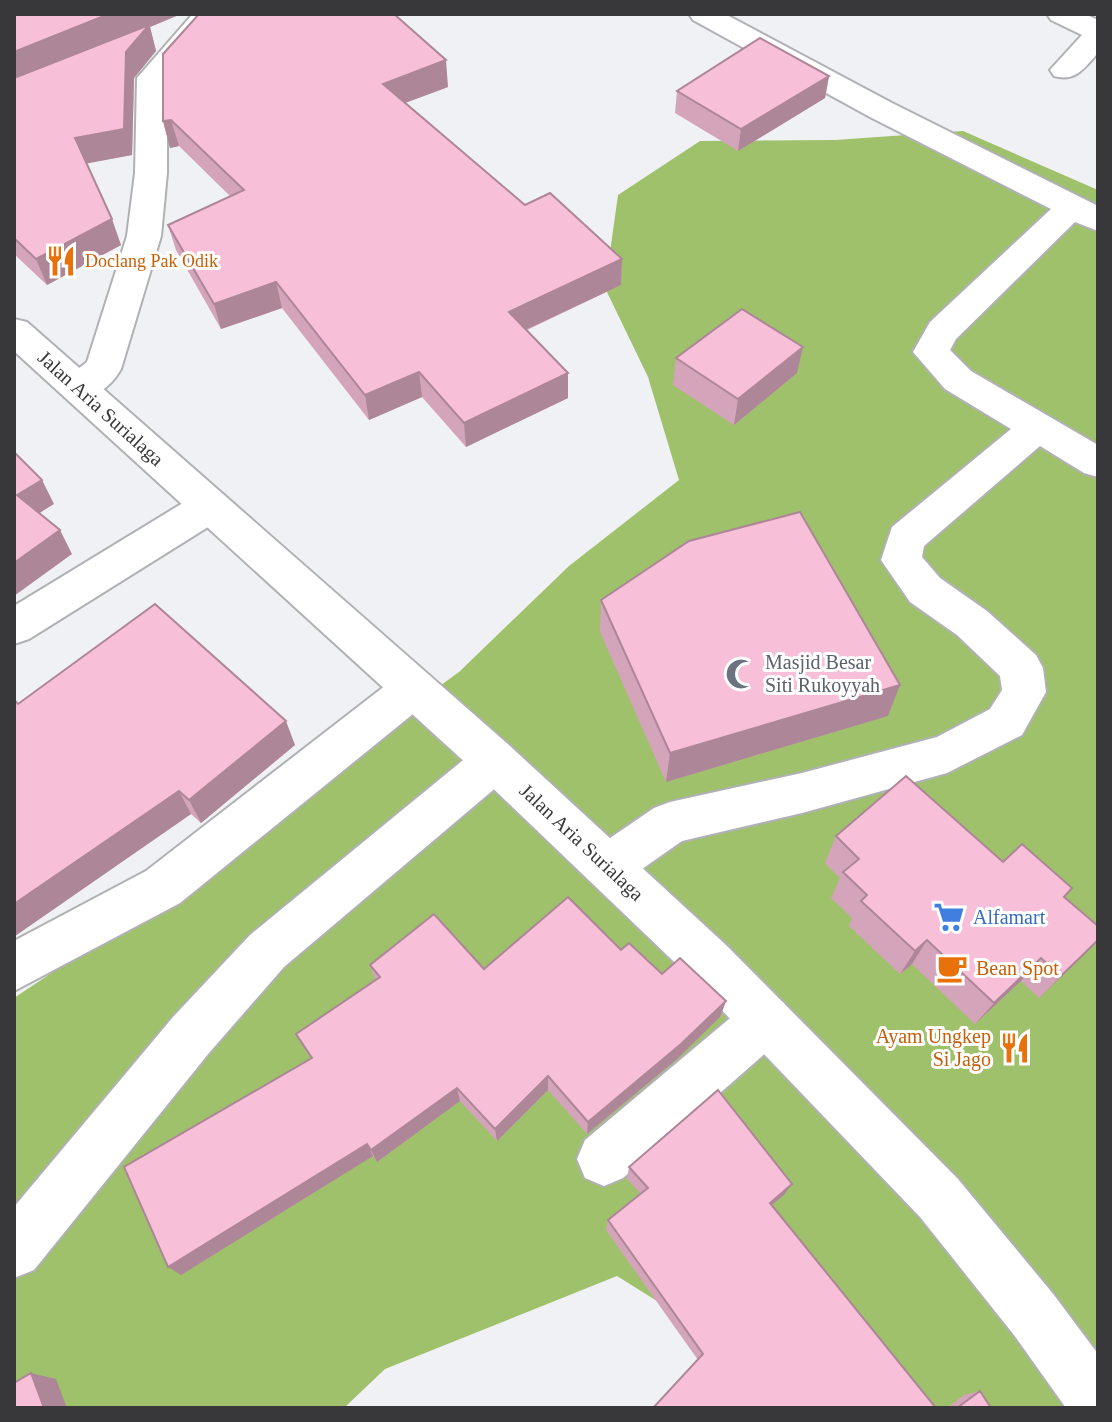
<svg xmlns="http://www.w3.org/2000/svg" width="1112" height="1422" viewBox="0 0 1112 1422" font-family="'Times New Roman',serif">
<rect width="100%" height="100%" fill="#f0f1f5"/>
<path fill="#a0c16b" d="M963,131L1098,190V1408H828L617,1276L385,1369L344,1408H14V998L170,894L313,778L459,672L569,566L679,480L648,377L605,288L618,195L700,141L835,140Z"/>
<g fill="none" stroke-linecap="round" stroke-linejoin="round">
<g stroke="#b0b1b4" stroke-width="4">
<path id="minor" d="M204,14L211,16L216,22L167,79V173L161,236L121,369C110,389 88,404 65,397L59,388L65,379L87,362L127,236L135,173L137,78L191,16Z
M689,14H725L892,103L1098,206V231L1075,222L956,339L950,350L971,371L1098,445V477L1084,473L1040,446L924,546L922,557L940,578L987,611L1036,655L1043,668L1046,692L1022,735L947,773L802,813L682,841L625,881L608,888L591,881L584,866L591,851L654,808L670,802L802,773L937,737L990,709L1002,690L1000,676L957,635L910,602L881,560L892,527L1011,429L945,389L913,352L930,322L1051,209L870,117L693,20Z
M1047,14H1085L1098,20V53C1084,68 1076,82 1054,76L1050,70L1082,35L1051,20Z
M210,491L224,495L230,506L224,517L29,639L14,644V606L196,495Z
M414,670L429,675L436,688L429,701L180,903L14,991V941L146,871L399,675Z
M495,741L511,747L518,761L511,775L284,967L209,1053L34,1270L14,1278V1207L173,1017L250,935L479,747Z
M766,995L784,1003L791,1020L784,1037L623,1178L604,1186L585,1178L577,1159L585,1140L748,1003Z"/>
</g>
<g stroke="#b0b1b4" stroke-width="4">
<path id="major" d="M14,319L27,322L511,747L726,945L958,1179L1054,1295L1098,1354V1408H1066L1014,1335L920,1217L692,979L479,775L14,351Z"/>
</g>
<use href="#minor" fill="#fff" fill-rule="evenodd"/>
<use href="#major" fill="#fff" fill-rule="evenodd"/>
</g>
<path fill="#d4a4ba" d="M14,14H181L150,27L156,51L134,78L132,155L87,163L121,245L47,285L14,254Z
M829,76L825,98L738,151L675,113L677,91Z
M448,87L405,103L525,205L622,259L621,285L527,330L568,398L466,447L422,397L369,420L282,308L221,329L176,250L168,225L230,196L179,146L170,148L163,121Z
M676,358L797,373L734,425L673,385Z
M601,600L900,685L888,716L666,782L600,632Z
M18,704L295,745L201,823L191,814L15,936Z
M836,836L1003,862L1072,888L1064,897L1083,956L1039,998L1021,981L975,1024L912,964L900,974L849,926L852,918L831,898L840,878L825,863Z
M621,950L662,974L726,1001L720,1017L677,1059L587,1134L548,1090L497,1141L460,1101L377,1162L373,1156L181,1275L311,1058L296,1034L375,980L370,965L484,969Z
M629,1167L784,1195L772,1205L936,1408L698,1360L606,1230L608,1220L641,1194L627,1179Z
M980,1391L991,1408H947L964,1395Z"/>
<path fill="#ad8697" d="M109,14H181L150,27L156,51L134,78L132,155L84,164L14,82V52Z
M446,60L448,87L386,110L383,84Z
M829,76L825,98L738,151L741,129Z
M171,120L179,146L170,148L163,121Z
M112,219L121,245L47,285L36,259Z
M622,259L621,285L510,337L509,312Z
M276,282L282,308L221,329L214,304Z
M803,347L797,373L734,425L738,399Z
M419,372L422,397L369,420L365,395Z
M568,373V398L466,447L464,423Z
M42,480L54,504L30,519L17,495Z
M60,530L72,554L14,596V563Z
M900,685L888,716L666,782L670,753Z
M286,721L295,745L201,823L189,800Z
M179,791L191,814L15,936L14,939V904Z
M927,940L912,964L900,974L915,951Z
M1098,940L1083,956L1039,998L1061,976Z
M1041,958L1021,981L975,1024L994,1003Z
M726,1001L720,1017L677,1059L587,1134L588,1122Z
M548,1076V1090L497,1141L495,1129Z
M457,1088L460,1101L377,1162L371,1150Z
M367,1144L373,1156L181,1275L168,1267Z
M792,1184L784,1195L762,1213L770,1203Z
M31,1373L56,1379L67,1408H44Z"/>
<path fill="#f7bfd8" stroke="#ad8697" stroke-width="2" d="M14,14H109L14,52Z
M199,14H394L446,60L383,84L525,205L550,193L622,259L509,312L568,373L464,423L419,372L365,395L276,282L214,304L168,225L244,190L171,120L163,121V54Z
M149,25L126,52L124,129L75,138L112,219L36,259L14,238V78Z
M760,38L829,76L741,129L677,91Z
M742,309L803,347L738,399L676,358Z
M14,452L42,480L17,495L60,530L14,563Z
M800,512L900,685L670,753L601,600L689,541Z
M155,604L286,721L189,800L179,791L14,904V699L18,704Z
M906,776L1003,862L1022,844L1072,888L1064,897L1098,926V940L1061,976L1041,958L994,1003L927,940L915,951L861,901L867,895L843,872L859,859L836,836Z
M568,897L621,950L629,943L662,974L680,958L726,1001L681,1044L588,1122L548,1076L495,1129L457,1088L371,1150L367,1144L168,1267L124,1167L312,1058L296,1034L380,977L370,965L434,914L484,969Z
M718,1090L792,1184L770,1203L936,1408H653L703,1354L608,1220L648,1188L629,1167Z
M31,1373L44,1408H14V1383Z
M980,1391L991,1408H957Z"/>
<defs>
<g id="restaurant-bare" transform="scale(2.4)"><path d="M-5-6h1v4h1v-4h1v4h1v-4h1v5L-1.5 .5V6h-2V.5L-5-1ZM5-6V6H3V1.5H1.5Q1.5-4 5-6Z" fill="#e8710a" stroke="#fff" stroke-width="2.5" paint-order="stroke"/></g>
<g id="mosque-bare" transform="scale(2.4)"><path d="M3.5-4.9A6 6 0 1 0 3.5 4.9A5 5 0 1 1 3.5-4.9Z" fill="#6b7280" stroke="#fff" stroke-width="2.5" paint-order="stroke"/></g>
<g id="supermarket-bare" transform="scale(2.4)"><path d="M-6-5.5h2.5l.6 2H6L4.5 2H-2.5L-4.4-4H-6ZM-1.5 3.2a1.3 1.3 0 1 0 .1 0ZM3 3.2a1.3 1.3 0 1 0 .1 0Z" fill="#3f7fe0" stroke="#fff" stroke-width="2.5" paint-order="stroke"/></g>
<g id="cafe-bare" transform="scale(2.4)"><path d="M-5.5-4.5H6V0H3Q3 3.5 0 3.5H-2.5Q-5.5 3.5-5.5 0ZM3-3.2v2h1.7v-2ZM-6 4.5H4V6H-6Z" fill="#e8710a" stroke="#fff" stroke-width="2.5" paint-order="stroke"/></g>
</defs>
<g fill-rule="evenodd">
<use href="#restaurant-bare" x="61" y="261"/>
<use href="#mosque-bare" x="741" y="674"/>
<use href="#supermarket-bare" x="949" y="917"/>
<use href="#cafe-bare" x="952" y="968"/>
<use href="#restaurant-bare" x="1015" y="1048"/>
</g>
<g text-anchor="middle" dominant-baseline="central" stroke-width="6" stroke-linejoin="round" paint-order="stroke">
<g font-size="18" fill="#c56008" stroke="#fff" text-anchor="start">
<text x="85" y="261">Doclang Pak Odik</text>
</g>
<g font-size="20" fill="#38383a" stroke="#fff">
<text transform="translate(101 408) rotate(42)">Jalan Aria Surialaga</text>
<text transform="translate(582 842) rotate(43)">Jalan Aria Surialaga</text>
</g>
<g font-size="20" fill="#5b616d" stroke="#fff" text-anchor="start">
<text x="765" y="662">Masjid Besar<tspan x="765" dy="23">Siti Rukoyyah</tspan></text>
</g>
<g font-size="20" fill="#366cbe" stroke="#fff" text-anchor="start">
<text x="973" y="917">Alfamart</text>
</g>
<g font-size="20" fill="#c56008" stroke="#fff" text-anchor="start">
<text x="976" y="968">Bean Spot</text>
<text x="991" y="1036" text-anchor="end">Ayam Ungkep<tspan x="991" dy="23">Si Jago</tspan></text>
</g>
</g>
<rect width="1112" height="1422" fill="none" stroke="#38383a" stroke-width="32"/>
</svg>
